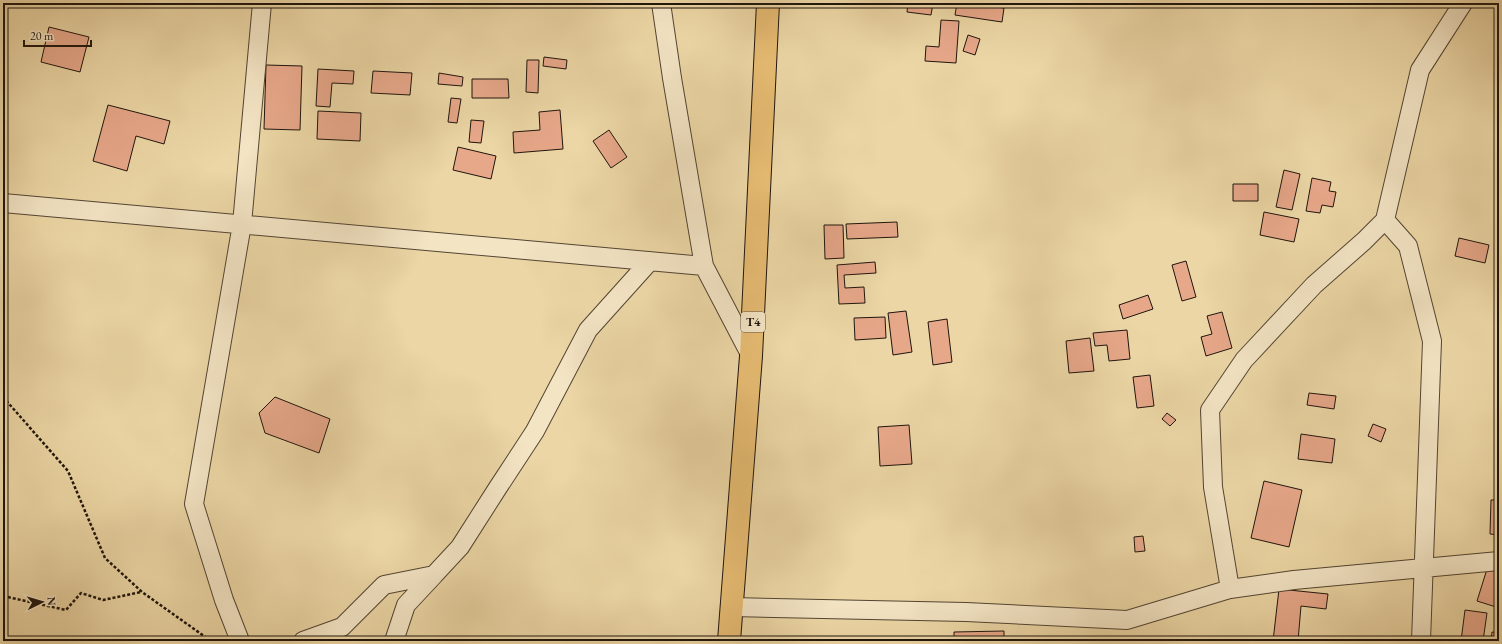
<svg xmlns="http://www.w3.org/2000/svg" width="1502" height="644" viewBox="0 0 1502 644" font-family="'EB Garamond',serif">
<rect width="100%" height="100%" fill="#ecd6a5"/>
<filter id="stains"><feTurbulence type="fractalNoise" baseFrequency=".005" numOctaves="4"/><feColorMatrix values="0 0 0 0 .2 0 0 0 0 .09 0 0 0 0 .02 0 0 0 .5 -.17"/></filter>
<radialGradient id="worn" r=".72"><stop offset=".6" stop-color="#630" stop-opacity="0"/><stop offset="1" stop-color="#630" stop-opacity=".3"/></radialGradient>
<path fill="#e7a88a" stroke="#1f150d" d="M63,3H96V4L63,6Z
M908,3H933L931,15L907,12Z
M957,3H997L996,7L1004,8L1002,22L955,15Z
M941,20L959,21L956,63L925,61L926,46L939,47Z
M49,27L89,37L80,72L41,62Z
M968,35L980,39L975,55L963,51Z
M544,57L567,60L566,69L543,66Z
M527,60H539L538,93L526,92Z
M266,65L302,66L300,130L264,129Z
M318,69L354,71L353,84L332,83L330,107L316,106Z
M373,71L412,73L410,95L371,93Z
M439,73L463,77L462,86L438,84Z
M472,79H508L509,98H472Z
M451,98L461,99L457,123L448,122Z
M108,105L170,121L164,144L136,136L127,171L93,161Z
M560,110L563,149L514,153L513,132L540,130L539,112Z
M318,111L361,113L360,141L317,139Z
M471,120L484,121L481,143L469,142Z
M609,130L627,157L611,168L593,141Z
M458,147L496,156L491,179L453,170Z
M1284,170L1300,174L1292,210L1276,207Z
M1312,178L1331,182L1329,191L1336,192L1333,207L1322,205L1320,213L1306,211Z
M1233,184H1258V201H1233Z
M1264,212L1299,219L1294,242L1260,235Z
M897,222L898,237L847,239L846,224Z
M824,225H843L844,258L825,259Z
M1459,238L1489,245L1485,263L1455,256Z
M1186,261L1196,297L1182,301L1172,265Z
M875,262L876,273L844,275L845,288L864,287L865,303L839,304L837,265Z
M1148,295L1153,309L1123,319L1119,305Z
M906,311L912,352L893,355L888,313Z
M1222,312L1232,348L1206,356L1201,337L1212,334L1207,316Z
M885,317L886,338L855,340L854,318Z
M947,319L952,362L933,365L928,322Z
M1127,330L1130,359L1109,361L1107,345L1095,346L1093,333Z
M1090,338L1094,371L1069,373L1066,341Z
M1150,375L1154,406L1137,408L1133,377Z
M1309,393L1336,396L1334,409L1307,405Z
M275,397L330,419L319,453L265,433L259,413Z
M1167,413L1176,420L1170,426L1162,419Z
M1373,424L1386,429L1381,442L1368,436Z
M909,425L912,464L880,466L878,427Z
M1301,434L1335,439L1332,463L1298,459Z
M1264,481L1302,490L1289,547L1251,538Z
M1491,500H1499V535L1490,534Z
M1143,536L1145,551L1135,552L1134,537Z
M1487,569L1499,572V598L1496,607L1477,601Z
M1279,589L1328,594L1326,609L1301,606L1298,641H1273Z
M1465,610L1487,613L1483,641H1461Z
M1004,631V641H954V632Z
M1492,632L1499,633V641H1491Z
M1053,637V641H1009V638Z"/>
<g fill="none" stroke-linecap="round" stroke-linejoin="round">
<g stroke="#524533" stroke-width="20">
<path id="street" d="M661,3L672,78L704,266L751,356
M3,203L704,266
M1385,220L1408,246L1432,341L1421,641
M1230,589L1294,580L1499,561
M732,607L966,612L1127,620L1230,589L1213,487L1210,410L1244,360L1314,285L1364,241L1385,220L1420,70L1463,3
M240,641L224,600L194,504L242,224L262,3
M303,641L342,627L384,585L434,575L460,547L497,489L535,431L588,330L650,261
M394,641L406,605L434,575"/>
</g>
<g stroke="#1f150d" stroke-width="24">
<path id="highway" d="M729,641L751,356L768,3"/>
</g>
<path stroke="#1f150d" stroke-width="2.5" stroke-dasharray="3 2" stroke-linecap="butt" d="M3,397L68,471L105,558L142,592L211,641
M3,596L66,610L81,593L103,600L141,592"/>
<use href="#street" stroke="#f3e4c4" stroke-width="18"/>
<use href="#highway" stroke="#e6bb72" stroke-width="22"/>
</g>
<g text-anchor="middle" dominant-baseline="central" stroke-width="3" stroke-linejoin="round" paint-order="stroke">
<rect fill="#f3e4c4" stroke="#5f5344" stroke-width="1" x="741" y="312" width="24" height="20" rx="3"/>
<g font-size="12" font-weight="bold" fill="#1f150d">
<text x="753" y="322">T4</text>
</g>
</g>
<rect width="1502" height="644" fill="none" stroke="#ecd6a5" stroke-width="16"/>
<rect x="4" y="4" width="1494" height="636" fill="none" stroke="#1f150d" stroke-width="2"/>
<rect x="8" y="8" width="1486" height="628" fill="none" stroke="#1f150d"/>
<g transform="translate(42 602) rotate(85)" stroke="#f3e4c4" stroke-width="3" paint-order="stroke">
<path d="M0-3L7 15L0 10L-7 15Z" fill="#1f150d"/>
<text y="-6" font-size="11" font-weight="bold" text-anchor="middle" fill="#1f150d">N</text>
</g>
<path d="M24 40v6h67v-6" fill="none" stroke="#1f150d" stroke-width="2"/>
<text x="30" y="40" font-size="12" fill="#1f150d" stroke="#f3e4c4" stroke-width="3" paint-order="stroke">20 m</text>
<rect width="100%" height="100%" filter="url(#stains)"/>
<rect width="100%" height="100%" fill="url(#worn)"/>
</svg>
